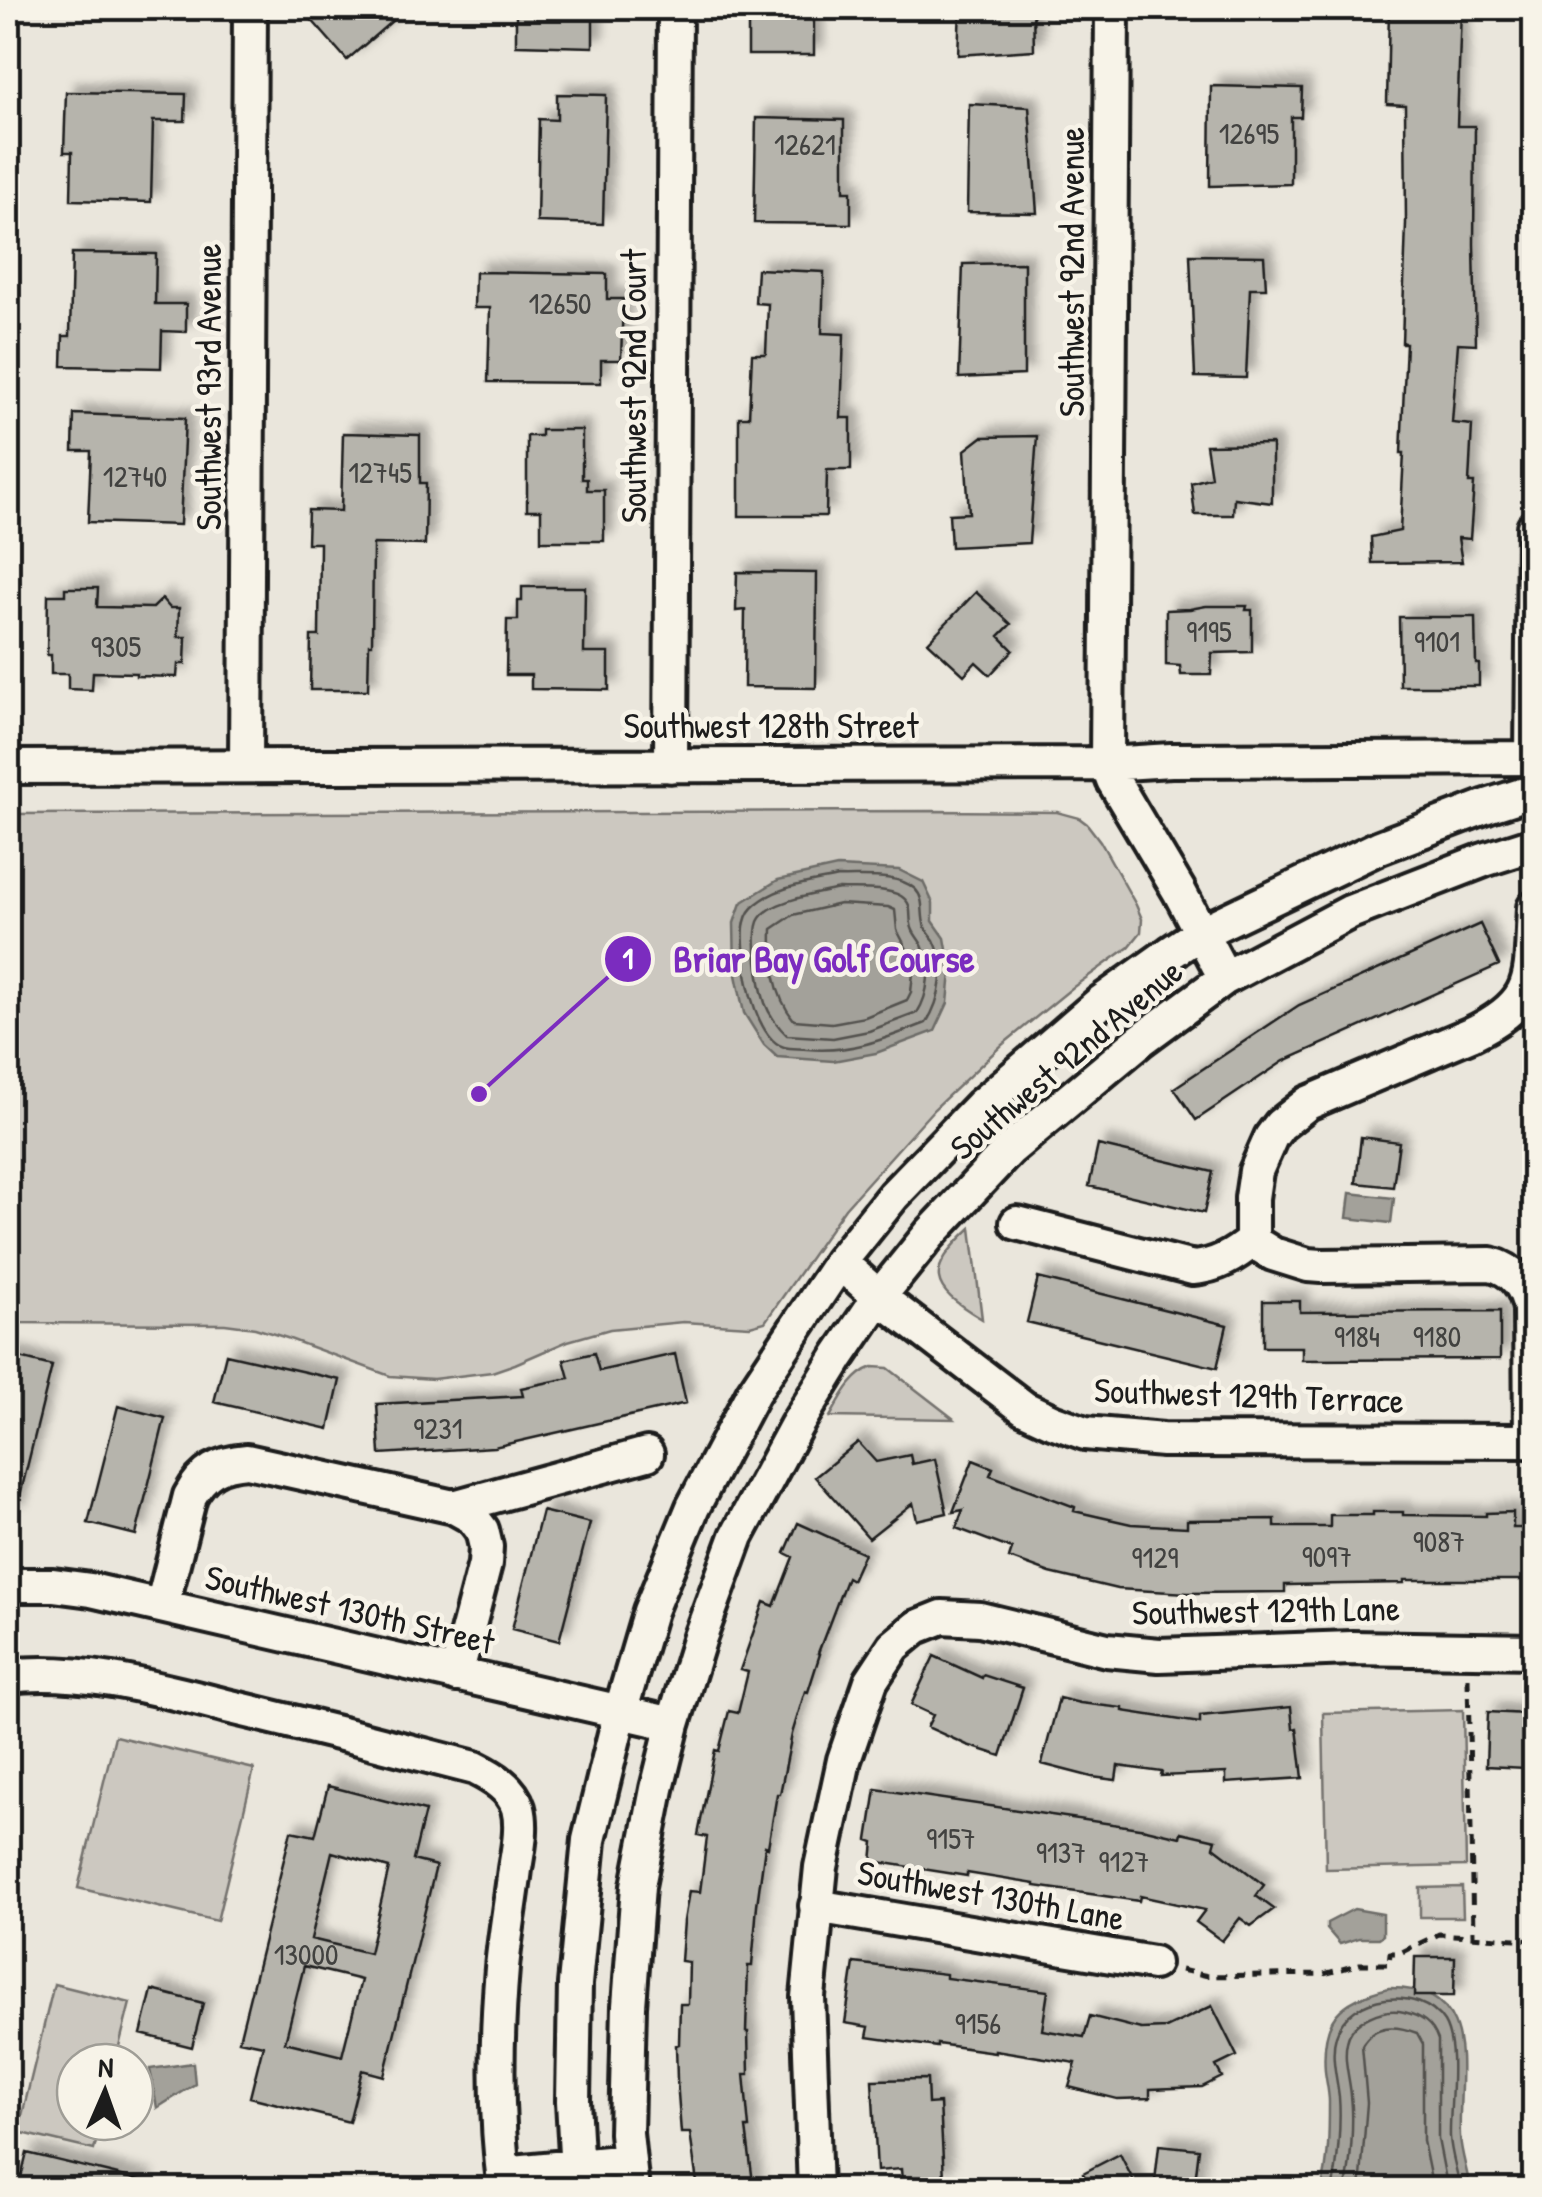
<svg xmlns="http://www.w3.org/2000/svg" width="1542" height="2197" viewBox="0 0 1542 2197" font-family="'Patrick Hand',sans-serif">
<defs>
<filter id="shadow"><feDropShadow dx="9" dy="-9" stdDeviation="5" flood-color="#0004"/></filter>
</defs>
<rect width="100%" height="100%" fill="#eae6dc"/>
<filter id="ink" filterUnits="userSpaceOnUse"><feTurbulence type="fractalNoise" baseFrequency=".01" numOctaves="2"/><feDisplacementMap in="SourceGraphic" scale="20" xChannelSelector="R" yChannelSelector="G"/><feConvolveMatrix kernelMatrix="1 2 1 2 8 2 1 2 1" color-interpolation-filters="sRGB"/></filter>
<g filter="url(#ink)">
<path fill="#ccc8c0" stroke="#74726e" stroke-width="2.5" d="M934,811L1057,812L1079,818L1087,824L1100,841L1136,905L1142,919L1141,932L1129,947L1072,988L1002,1045L934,1109L845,1208L765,1322L750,1326L683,1322L610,1329L568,1341L515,1364L492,1372L433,1379L390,1376L287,1338L255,1328L225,1324L8,1323V814Z
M971,1228L982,1319C928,1287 925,1271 971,1228Z
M873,1367L888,1368L954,1419L830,1417C841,1398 851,1375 873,1367Z
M1463,1710L1466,1866L1326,1869L1323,1713Z
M115,1736L254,1769L217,1921L78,1888Z
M1462,1887L1463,1917H1420V1888Z
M54,1984L130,2003L115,2062H75V2122H101L94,2150L18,2132Z"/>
<path fill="#a3a19a" stroke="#6d6c68" stroke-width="2.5" d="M837,867L899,870L923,882L933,903V921L945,938L951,972L948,1003L935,1031L876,1053L833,1061L777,1057L764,1045L744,1013L735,970L734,923L741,903L778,880Z
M1350,1193L1394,1198L1391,1223L1347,1218Z
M1354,1909L1383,1914V1935L1379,1938H1359L1340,1944L1327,1929V1923Z
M1389,1988C1484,1987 1457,2075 1460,2136C1461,2154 1468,2172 1470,2189L1321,2190C1329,2162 1329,2131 1329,2102C1329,2092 1326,2081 1325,2071C1321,2018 1339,2000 1389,1988Z
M193,2063L195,2084L157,2108L150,2069Z"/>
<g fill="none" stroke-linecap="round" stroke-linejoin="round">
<path stroke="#52514e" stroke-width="2.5" d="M838,877C860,878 898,873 915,889C926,900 920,914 925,927C925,928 933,939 934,940C947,966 941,1000 926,1023C885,1039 852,1053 807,1049C800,1048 791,1049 784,1047C759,1040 745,982 745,960C744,944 740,920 752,908C774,886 809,883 838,877Z
M839,889C857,890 885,887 901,896C913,904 909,912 911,924C912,933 918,937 922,945C932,966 929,994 917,1013L869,1031L833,1038L787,1035C778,1027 769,1014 765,1003C760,988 750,931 760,918C773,900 817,894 839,889Z
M840,904L888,907L895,910L897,930L909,953L913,973L911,992L907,1000L865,1017L832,1023L794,1020C773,994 771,962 772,929L793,915Z
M1332,2190C1338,2166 1341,2122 1339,2097C1337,2078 1330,2055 1336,2036C1349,1993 1420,1985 1444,2022C1459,2047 1449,2107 1450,2137C1451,2155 1458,2172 1460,2190
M1345,2190C1351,2167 1354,2120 1351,2096C1350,2079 1343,2060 1347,2042C1351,2020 1384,2007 1404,2012C1421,2016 1432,2023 1438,2040V2139L1448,2190
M1360,2190L1367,2103L1362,2045C1375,2023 1396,2025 1417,2033L1423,2044V2141L1433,2190"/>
</g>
<path fill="#b6b4ac" stroke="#1c1c1c" stroke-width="2.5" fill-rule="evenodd" filter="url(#shadow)" d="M323,8H407L347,60L310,18Z
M516,8H593V47L516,45Z
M748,8H814V55H748Z
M960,8H1033L1034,50L958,55Z
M1389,8H1461L1457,126H1475L1474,244L1476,344L1458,343L1452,423L1472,425L1469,483H1474L1470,539L1458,538L1462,562L1372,563L1371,537L1400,531L1404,453H1401L1406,343H1402L1406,223L1405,105L1387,104Z
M1211,86L1302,88L1301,117H1291V184L1210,186Z
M66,92L186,94L185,121H153L151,202L71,200L72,152H64Z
M557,94L606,95L603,224L537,222L539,119L557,120Z
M969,104L1029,107L1037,213L967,212Z
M756,118L844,120V191H851V224L754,223Z
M72,253L156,254L155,304H186V332L162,331L161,368L62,366L63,336H70Z
M1190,255L1264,256L1266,288H1250L1246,378L1195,377Z
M1024,263V375L959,378L963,264Z
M757,269L824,272L822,333L844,334L841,418H851V470H827L826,516H739V417H749L752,354H766L768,304L755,303Z
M475,272L607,274V299H623L621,360H601V383L488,382L490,308H474Z
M74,414L185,418L180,525L88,522L91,451H73Z
M541,430H582V479H587V490H604V541H541V510H527V436H541Z
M343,433L420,435V483H426L425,545L373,544L372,644H369L368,690H310L311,636H319L320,543H307L308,510L341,511Z
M1037,436L1029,543L951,547L949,514L969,513L965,450L982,437Z
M1272,444V503L1234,498L1233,515H1195L1191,483L1211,477L1206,445Z
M737,572L817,573L816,688L744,687L745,610L736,611Z
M522,587H585L584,653H609V690L531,689V675H506L507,620H518V601H522Z
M65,588H98L97,607L153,608L162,599L170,608H179L178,637H186L185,664H178L177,677L136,676V673L93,672L92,690L68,689V674H51V655H47L48,595H65Z
M976,592L1011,624L999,636L1013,650L990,675L976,662L964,675L928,642Z
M1206,606H1247L1246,610H1252V652L1212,653L1211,675H1181L1180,666L1166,665V610L1190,609Z
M1399,617H1475L1476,664H1479V686H1400Z
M1480,924L1499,965L1284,1061L1196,1120L1174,1088L1299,1005Z
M1361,1137L1399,1142L1393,1187L1356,1183Z
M1098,1145L1213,1172L1204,1213L1089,1186Z
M1038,1278L1227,1325L1217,1368L1027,1322Z
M1263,1301H1300V1312L1500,1311V1359L1302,1360V1347H1263Z
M594,1353L599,1371L675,1354L686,1403L494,1447L380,1454L377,1404L523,1396L521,1388L569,1378L564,1360Z
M226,1354L340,1380L329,1429L214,1402Z
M8,1355L52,1366L16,1512L8,1511Z
M118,1406L165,1418L136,1535L88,1523Z
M858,1442L876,1462L910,1455L912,1464L935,1459L947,1513L917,1520L913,1503L869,1538L815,1477Z
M973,1460L993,1468L990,1475L1075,1507L1074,1511L1131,1524L1187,1527V1520L1275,1519V1527H1330V1515H1373V1512H1403V1515L1486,1516V1513L1513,1512V1528H1534V1580H1404V1583L1285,1585V1592L1188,1593L1117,1589L1050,1573L1009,1558L1012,1549L956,1528L963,1510L953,1512Z
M542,1511L590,1523L559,1641L512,1629Z
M798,1523L864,1553L852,1580L847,1577L818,1653L820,1654L808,1692L805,1691L792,1734L780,1794H777L768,1847L765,1846L757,1905L752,1966H748L746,2032H748L749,2074H744L749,2128H746L754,2190H698L690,2133H681L677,2080L676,2045L679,2044L680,2004H688L689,1962L681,1961L684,1921L689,1891L700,1892L707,1837L698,1835L715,1750L719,1751L729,1711L738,1713L748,1672L740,1670L764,1602L774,1606L793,1557L785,1553Z
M934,1656L982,1678L983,1675L1023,1688L1001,1756L967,1745L927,1727L933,1715L911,1705Z
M1059,1698L1080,1703L1123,1708V1711L1200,1723V1716L1291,1707L1293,1729L1297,1728L1303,1778L1226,1783V1773L1161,1776L1162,1772L1118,1766L1116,1780L1092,1777L1042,1764Z
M1488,1712L1526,1714L1525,1730H1528L1526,1768L1486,1766Z
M328,1786L425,1811L413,1860L436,1866L384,2076L362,2070L349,2122L250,2097L263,2045L239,2040L291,1831L315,1836ZM332,1852L389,1868L369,1953L311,1939ZM304,1966L361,1980L342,2056L285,2042Z
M876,1789L1146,1829L1180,1837L1181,1832L1216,1840L1214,1847L1264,1885L1256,1896L1274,1909L1251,1926L1240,1918L1222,1941L1196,1922L1205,1910L1140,1896L1139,1901L1035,1886V1884L967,1873V1876L872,1861L874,1842L868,1840Z
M1415,1957H1455L1454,1996H1414Z
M854,1963L946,1974V1978L1048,1991L1042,2030L1084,2037L1090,2016L1141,2029L1166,2028L1212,2006L1237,2056L1216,2066L1222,2077L1202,2087L1150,2089V2098L1117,2099L1069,2087L1076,2063L995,2050V2052L937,2044V2047L867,2037L869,2027L845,2023Z
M152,1990L203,2003L192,2047L141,2034Z
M927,2079L928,2104L940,2103L944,2178L902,2181L901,2169L877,2171L872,2080Z
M1159,2145L1199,2149L1194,2190H1154Z
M27,2153L143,2181L142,2190H18Z
M1120,2154L1138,2190H1091L1083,2173Z"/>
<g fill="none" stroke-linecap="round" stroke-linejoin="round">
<g stroke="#1c1c1c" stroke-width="40">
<path id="minor" d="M1112,8L1107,764L1113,780L1179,891L1225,978
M1532,758L1534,527
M246,766L250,8
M671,766L675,8
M8,767L1107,764L1171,760L1534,758
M1017,1223L1193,1268C1217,1266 1234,1256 1252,1241
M1252,1241V1198L1256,1171L1271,1137L1280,1125L1308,1103L1471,1034C1539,1001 1530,977 1534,908
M1252,1241L1273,1254L1308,1265L1321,1266L1491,1264C1514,1270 1526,1286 1530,1309L1531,1442
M840,1262L879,1297L1024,1408L1052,1421L1085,1433L1163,1440L1534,1441
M454,1507L647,1454
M8,1585H53L91,1590L673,1724
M162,1606L190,1496C203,1472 219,1463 247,1461L454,1507L472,1517L482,1530L486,1547L485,1564L456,1675
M8,1676C84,1667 162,1690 235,1708C315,1727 395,1747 475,1768C493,1777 512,1788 518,1808C523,1827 518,1850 515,1869C511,1902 505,1935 502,1968C496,2040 495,2117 505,2190
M816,1906L1153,1963
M503,2173L629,2161
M578,2190L573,2101L575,1984L589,1840L620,1713L650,1611L693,1507L753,1393L840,1262L893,1196L980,1106L1101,1002L1170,953L1200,933L1380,847L1487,806L1534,791
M632,2190L626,2133L629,2006L638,1886L657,1789L673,1724L700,1637L737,1536L796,1426L839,1356L879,1297L930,1234L1009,1150L1141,1040L1225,978L1350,912L1484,860L1534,844
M815,2190L808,1997L821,1867L844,1760L871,1681L894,1646L917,1627L942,1617L980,1619L1107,1650L1159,1655L1352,1648L1534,1651"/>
</g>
<path stroke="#1c1c1c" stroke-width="5" stroke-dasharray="10 8" stroke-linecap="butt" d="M1468,1678L1473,1934
M1181,1970L1208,1976L1324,1974L1360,1964H1389L1390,1953H1400L1439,1934L1531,1940"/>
<use href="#minor" stroke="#f7f3e8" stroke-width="32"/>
</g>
</g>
<g text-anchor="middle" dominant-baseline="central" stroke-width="9" stroke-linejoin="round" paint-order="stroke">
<g font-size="30" fill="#424240">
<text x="1249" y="133">12695</text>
<text x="805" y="144">12621</text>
<text x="560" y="303">12650</text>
<text x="380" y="472">12745</text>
<text x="135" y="476">12740</text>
<text x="1209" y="631">9195</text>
<text x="1437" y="641">9101</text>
<text x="116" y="646">9305</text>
<text x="1357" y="1336">9184</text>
<text x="1437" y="1336">9180</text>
<text x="438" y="1428">9231</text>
<text x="1439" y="1541">9087</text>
<text x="1327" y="1556">9097</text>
<text x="1155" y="1557">9129</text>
<text x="951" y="1838">9157</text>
<text x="1061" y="1852">9137</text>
<text x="1124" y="1861">9127</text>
<text x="306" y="1954">13000</text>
<text x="978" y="2023">9156</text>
</g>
<g font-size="35" fill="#1c1c1c" stroke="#f7f3e8">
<text transform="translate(1071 272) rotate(-90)">Southwest 92nd Avenue</text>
<text transform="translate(633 386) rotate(-90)">Southwest 92nd Court</text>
<text transform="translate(208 387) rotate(-90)">Southwest 93rd Avenue</text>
<text x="771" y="725">Southwest 128th Street</text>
<text transform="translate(1066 1059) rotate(-40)">Southwest 92nd Avenue</text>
<text transform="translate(1249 1395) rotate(2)">Southwest 129th Terrace</text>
<text transform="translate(350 1609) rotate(13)">Southwest 130th Street</text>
<text transform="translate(1266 1610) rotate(-1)">Southwest 129th Lane</text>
<text transform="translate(991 1895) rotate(10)">Southwest 130th Lane</text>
</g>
</g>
<path fill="none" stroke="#7b2cbf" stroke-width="4" d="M479 1094L628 959"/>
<g fill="#7b2cbf" stroke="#f7f3e8" stroke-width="4">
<circle cx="479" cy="1094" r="10"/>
<circle cx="628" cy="959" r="25"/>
</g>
<g font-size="30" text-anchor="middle" font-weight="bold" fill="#fff">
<text x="628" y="969">1</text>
</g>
<g font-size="38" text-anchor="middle" font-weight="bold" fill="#7b2cbf" stroke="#f7f3e8" stroke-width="9" stroke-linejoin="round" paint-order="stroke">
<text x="824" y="972">Briar Bay Golf Course</text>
</g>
<rect width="1542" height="2197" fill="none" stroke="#f7f3e8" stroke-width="40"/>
<rect x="20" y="20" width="1502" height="2157" fill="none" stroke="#1c1c1c" stroke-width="4" filter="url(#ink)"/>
<g transform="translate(105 2092) rotate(2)"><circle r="48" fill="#f7f3e8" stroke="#9f9d96" stroke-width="2.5"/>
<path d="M0-8L18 38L0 25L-18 38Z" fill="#1c1c1c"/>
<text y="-15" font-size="28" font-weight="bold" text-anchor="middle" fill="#1c1c1c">N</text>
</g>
</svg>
